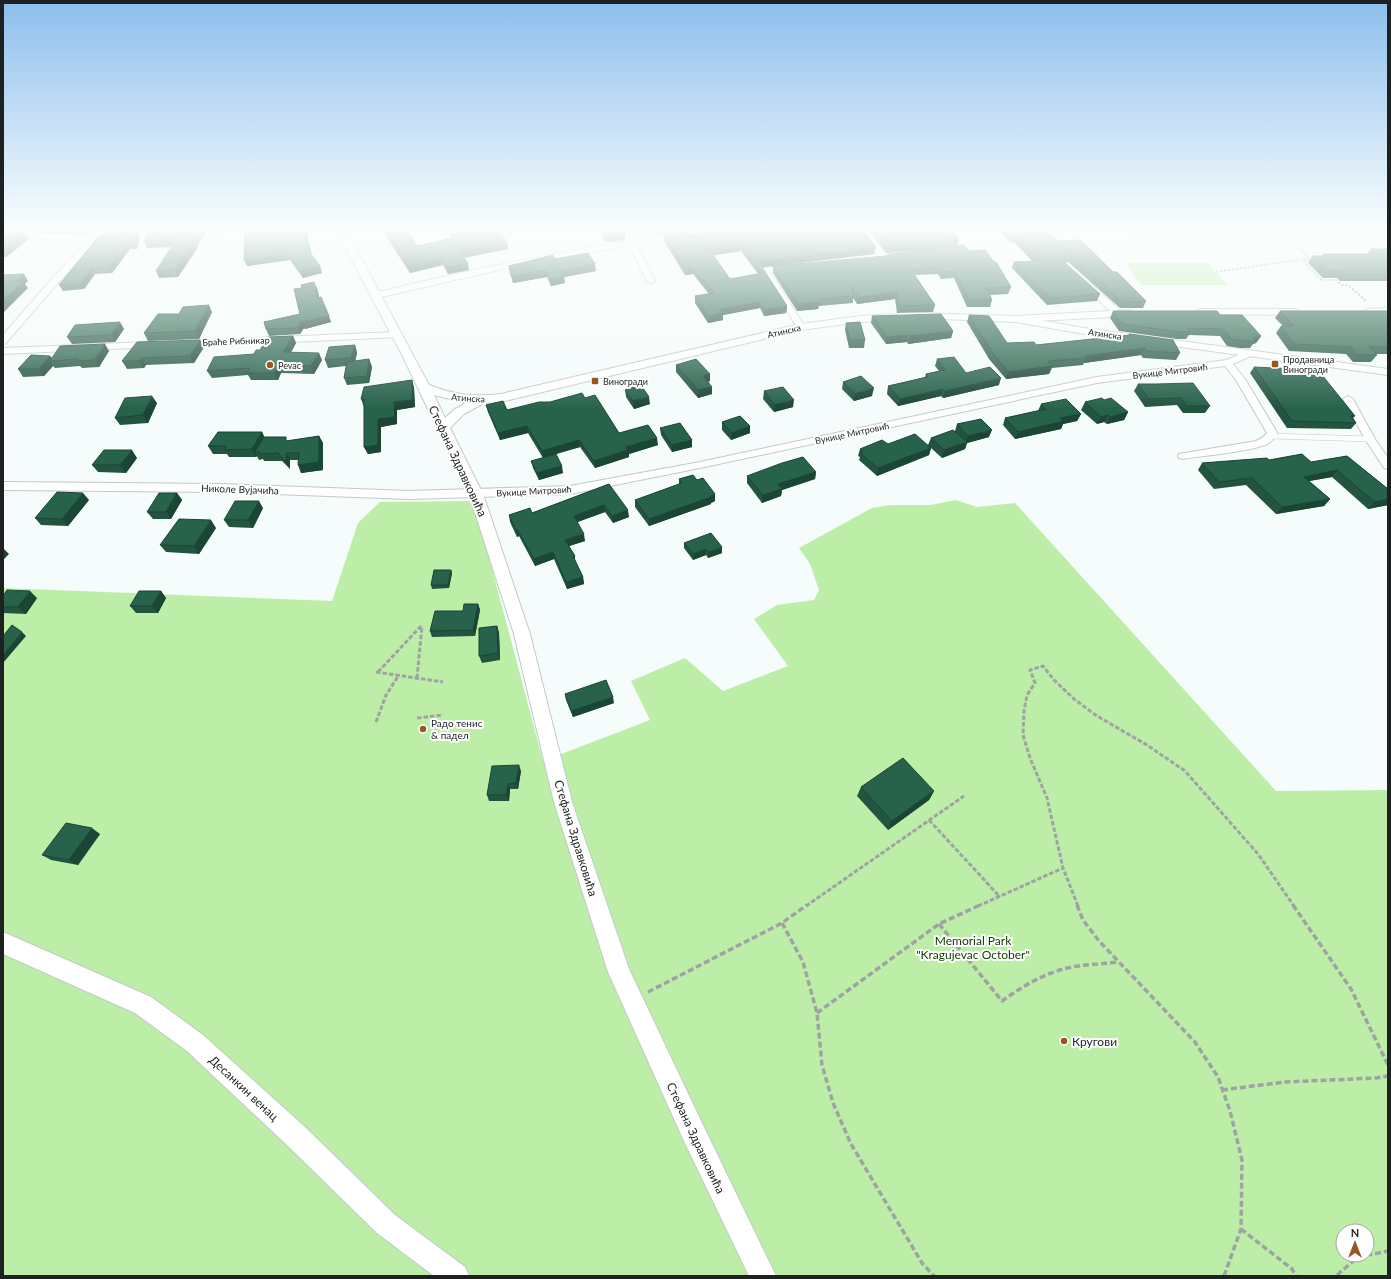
<svg xmlns="http://www.w3.org/2000/svg" width="1391" height="1279" viewBox="0 0 1391 1279" font-family="Lato,sans-serif">
<rect width="100%" height="100%" fill="#f5fcfb"/>
<path fill="#bceea7" fill-rule="evenodd" d="M1125,263H1208L1227,285H1141Z
M956,500L977,507L1015,503L1276,791L1388,790V1276H3V588L332,601L358,523L380,502L474,501L543,761L650,720L631,681L685,658L723,691L788,666L754,619L777,605L814,600L819,590L810,564L799,548L872,508L890,505H931ZM1343,1231H1367V1255H1343Z"/>
<g fill="none" stroke-linecap="round" stroke-linejoin="round">
<g stroke="#c2c9c8" stroke-width="5.5">
<path id="service-far1" d="M212,247L222,230"/>
</g>
<g stroke="#c2c9c8" stroke-width="6">
<path id="service" d="M1271,436L1370,439"/>
</g>
<g stroke="#c2c9c8" stroke-width="2">
<path id="minor" d="M140,230H161L157,232L96,241L56,285L6,343L3,344V335L50,281L88,241L3,236V232L94,237Z
M697,230H719L715,232L636,244L655,281L651,283L647,281L629,245L503,269L377,298L373,295L374,293C480,267 589,246 697,230Z
M859,230H867L888,259L887,261H881Z
M1388,231V235L1137,242L1133,240L1137,238Z
M790,266L794,268L793,270L770,272L805,327L801,330L797,327L761,270L765,268Z
M1083,282H1089L1120,311L1130,310L1134,313L1130,316L1016,322L1012,319L1016,316L1110,311L1083,286L1082,284Z
M1388,308V314L1367,315L1363,312L1367,309Z
M1201,309H1296L1300,312L1296,315L1198,314L1197,312L1198,310Z
M397,332L401,335L400,337L185,347L180,344L185,341Z
M151,342L156,345L154,347L3,354V348Z
M1248,351L1251,352L1253,354L1251,356L1233,364L1245,379L1275,429L1277,433C1275,437 1273,440 1269,443C1257,451 1201,456 1183,459L1179,458L1178,456L1179,454L1256,441L1262,438L1267,433L1236,380L1225,366L1097,383L700,468L570,494L410,499L220,492L3,490V482L220,484L410,491L570,486L700,462L1097,377L1226,360Z
M1348,396L1353,399L1375,439L1388,458V469L1384,468L1365,439L1343,399Z"/>
</g>
<g stroke="#c2c9c8" stroke-width="2">
<path id="tertiary" d="M336,230H346L429,385C455,395 473,397 501,394L801,324L861,316L894,314L899,317L894,320L861,322L801,330L501,402L484,403L464,414L450,428L483,494L530,634L572,802L629,969L702,1123L776,1276H749L684,1141L608,972L554,802L514,634L469,494L402,355ZM434,395L466,403L455,409L445,418Z
M921,313L1016,316L1084,328L1388,369V375L1084,334L1016,322L917,318L916,316Z
M3,932L151,997L203,1035L306,1128L395,1215L465,1267L469,1276H434L377,1233L288,1146L187,1051L135,1013L3,954Z"/>
</g>
<path stroke="#9ea3a3" stroke-width="1.5" stroke-dasharray="2.5 1.5" stroke-linecap="butt" d="M1311,261H1303L1322,280H1336L1342,285H1348L1366,301
M1216,272L1310,258L1297,246"/>
<path stroke="#9ea3a3" stroke-width="3" stroke-dasharray="4.5 2" stroke-linecap="butt" d="M376,672L443,682
M378,672L422,625
M417,678L422,626
M417,718L443,715
M376,722L386,695L399,675
M929,820L1000,897
M806,906L964,796
M978,906L1063,868
M1078,906L1063,868L1047,798L1030,758L1023,735L1024,711L1027,695L1035,683L1030,670L1043,666L1054,680L1074,699L1097,716L1147,745L1185,771L1258,854L1294,906"/>
<path stroke="#9ea3a3" stroke-width="3.5" stroke-dasharray="6 3" stroke-linecap="butt" d="M1077,905L1083,920L1099,941L1195,1042L1218,1077L1230,1111L1242,1160L1241,1229L1224,1276
M1293,905L1351,989L1388,1065
M782,923L803,962L817,1013L822,1065L833,1103L851,1144L922,1263L934,1276
M939,924L1002,1001C1023,986 1046,972 1072,967C1087,964 1103,964 1118,962
M648,992L782,923L807,905
M817,1013L939,924L980,905
M1222,1090L1285,1082L1376,1078L1388,1076
M1241,1229L1292,1269L1296,1276
M1337,1275L1358,1257L1388,1251"/>
<use href="#service-far1" stroke="#fff" stroke-width="4"/>
<use href="#service" stroke="#fff" stroke-width="5"/>
<use href="#minor" fill="#fff" fill-rule="evenodd"/>
<use href="#tertiary" fill="#fff" fill-rule="evenodd"/>
</g>
<path fill="#225440" fill-rule="evenodd" d="M3,230H89L84,235L3,231Z
M150,230H208L197,245L198,247L178,277L159,278L156,271L172,247L147,248L144,241Z
M382,230H407L417,246L451,239L450,234L507,243L508,249L464,258L469,270L448,274L443,265L410,273Z
M600,230H623L625,240L605,242Z
M869,230H972L954,232L957,246L886,253Z
M998,230H1047L1058,241L1113,272L1146,301L1143,308H1120L1068,262L1064,263L1100,294L1097,301L1047,305L1012,268L1014,262L1032,261L1014,242H1010Z
M3,231L29,239L6,257H3Z
M664,235H688L874,254L765,267L762,268L787,306L786,313L764,316L760,308L723,315V320L708,323L695,303V296L709,294L693,274L685,275L664,241ZM741,251L758,274L730,279L713,255Z
M99,236H140L137,249H130L112,273L95,274L84,289L63,291L59,285Z
M308,237L311,254L320,266L322,273L303,278L290,260L247,266Z
M1371,249H1388V281H1340L1337,278H1323L1308,263L1312,256H1322L1324,254H1367Z
M969,251L1011,287L1008,294L990,295L992,300L990,307H967L954,278L941,279L938,274L915,275L935,305L933,312L897,313L895,299L857,304L853,298V303L819,306L818,309L797,311L773,273V266Z
M555,259L596,271L564,277L565,283L551,286L547,277L513,283L509,266Z
M317,288L319,297L331,322L305,329L304,328L300,334L269,336L266,329L300,314Z
M1113,311L1220,315L1261,336L1256,343L1253,344L1250,348H1240L1227,346L1220,336L1189,335L1186,339H1177L1119,331L1110,318Z
M1280,311H1388V354H1376L1377,355L1371,362H1353L1346,354L1289,351L1276,333L1281,326H1283L1275,318Z
M212,312L199,339L148,341L144,333Z
M969,315L1007,343L1036,345L1129,335V334L1180,353L1176,360L1143,358L1141,355L1084,363L1083,365L1052,368L1049,374L1006,379L989,359L967,322Z
M872,316L953,331L951,338L908,344L907,342L886,344L871,323Z
M846,323L865,340L864,348H849L845,330Z
M124,329L115,342L72,344L67,337Z
M293,336L296,343L291,352L322,360L314,374L281,373L278,380H251L248,375L212,378L207,371L254,354L260,350Z
M200,340L204,347L194,363L146,365L144,368L127,369L122,361Z
M355,345L357,353L355,361L369,359L372,367L369,383L347,385L344,378L346,366L328,368L325,360Z
M109,351L99,367L82,368L80,366L55,368L53,366L44,376L23,377L18,369L50,356L52,358Z
M937,359L966,373L999,385L943,398L941,396L898,406L887,394L888,386L925,377L926,374L939,371L935,366Z
M676,365L710,374V381L708,382L712,394L698,398L676,372Z
M1254,367L1355,416L1353,418L1356,423L1351,429L1287,428L1250,373Z
M412,380L414,388L415,407L397,410V424L381,427V452L368,454L364,447V407L361,399Z
M843,382L872,396L854,401L842,389Z
M1138,384L1210,406L1205,413H1183L1177,405L1145,407L1134,391Z
M625,390L650,404L634,409L626,397Z
M764,391L793,407L774,412L763,399Z
M585,398L619,433L658,445L629,454V457L595,468L580,447L555,454L563,473L539,480L533,468L531,461L543,458L528,433L500,440L488,412L486,405L507,410L550,402Z
M1104,400L1128,412L1124,420L1107,424L1104,422L1097,424L1081,410L1085,402Z
M157,403L148,423L120,425L115,418Z
M1041,404L1081,414L1077,421L1063,424L1061,429L1015,439L1003,425L1005,418L1038,411Z
M722,422L750,426V433L731,440L722,430Z
M957,424L989,437L967,443L965,449L942,458L931,448L929,455L877,476L859,460L860,457L858,456L860,449L888,444L928,445L931,438L955,431Z
M660,428L692,440V447L672,452L661,435Z
M262,432L264,437L288,441L319,436L323,443V470L301,473L298,460H290V469L282,461H264L263,459L259,460L257,456L256,457H229L227,454H213L208,446Z
M1347,456L1388,489V505L1368,509L1332,477L1309,481L1330,499L1324,506L1276,514L1246,485L1214,489L1198,470L1202,463L1269,460L1311,462Z
M137,458L126,473L98,472L92,465Z
M816,472L815,479L782,490L781,496L762,503L747,483V476Z
M679,479L715,501L711,503V504L649,526L635,507V500L679,484Z
M609,484L629,517L613,523L605,512L577,522L585,541L569,546L575,556V561L583,577L584,584L567,589L554,559L535,566L519,536L517,537L510,522L509,515L532,513Z
M177,493L182,500L171,519H153L147,512Z
M89,500L68,526L41,525L35,518Z
M263,508L253,528L229,527L224,520Z
M216,528L199,554L166,552L160,545Z
M684,543L722,553L708,558L706,555L693,560L684,548Z
M451,570L452,573L449,588L432,589L431,585Z
M161,591L166,598L158,613H136L130,606Z
M3,596L37,598L26,614L3,613Z
M478,604L480,610L475,636L432,637L430,631L463,611Z
M497,626L499,633L500,660L482,663L479,656Z
M565,694L614,703L573,717L566,700Z
M521,771L518,789H510L509,801H489L487,795Z
M861,787L934,791L929,800L888,830L857,796Z
M100,834L78,865L51,860L42,855Z"/>
<path fill="#1b4534" d="M81,230H89L84,235Z
M105,230H130L107,234Z
M137,230L140,236L137,249L133,243Z
M200,230H208L197,245L198,247L178,277L174,270L192,241Z
M306,230H308V237L312,257L309,251Z
M659,230H682V231L659,234Z
M24,232L29,239L6,257L3,253V249Z
M625,233V240L605,242L604,236Z
M959,239L957,246L886,253L887,247Z
M507,243L508,249L461,258L459,252Z
M126,244L130,249L112,273L109,267Z
M742,245L741,251L709,256V249Z
M876,247L874,254L765,267L760,269L761,262L765,260Z
M288,254L290,260L247,266L244,260Z
M441,259L443,265L410,273L408,266Z
M468,263L469,270L448,274L447,267Z
M595,264L596,271L564,277L565,283L551,286L550,279L561,271Z
M320,266L322,273L303,278L300,272Z
M693,267V274L685,275V268Z
M92,268L95,274L84,289L80,284Z
M546,270L547,277L513,283L511,276Z
M24,274L28,281L25,284L28,288L3,313V301L16,282Z
M314,282L317,288L321,304L318,298Z
M897,292L895,299L857,304L859,297Z
M760,302V308L723,315V320L708,323V316L720,309Z
M819,302L818,309L797,311L798,304Z
M209,305L212,312L199,339L195,331Z
M787,306L786,313L764,316L765,309Z
M329,316L331,322L305,329L304,328L300,334L297,328L301,321Z
M120,322L124,329L115,342L111,335Z
M953,331L951,338L908,344L910,336Z
M908,335L907,342L886,344L887,337Z
M293,336L296,343L287,360L283,352Z
M1261,336L1256,343L1253,344L1255,341L1253,338Z
M200,340L204,347L194,363L190,356Z
M105,344L109,351L99,367L95,360Z
M355,345L357,353L354,366L351,358Z
M1145,348L1141,355L1084,363L1087,358L1085,356Z
M319,353L322,360L314,374L311,366Z
M50,356L54,361H50L53,366L44,376L39,369Z
M142,358L146,365L144,368L139,361Z
M369,359L372,367L369,383L367,376Z
M278,366L281,373L278,380L274,373Z
M1052,366L1049,374L1006,379L1008,372Z
M710,374V381L703,383V376Z
M1001,378L999,385L943,398L945,391Z
M412,380L414,388L415,407L397,410V424L381,427V452L368,454L364,447L378,419L394,402Z
M712,387V394L698,398V390Z
M874,388L872,396L854,401L855,394Z
M943,389L941,396L898,406L900,399Z
M152,396L157,403L148,423L143,415Z
M649,397L650,404L634,409L633,401Z
M794,400L793,407L774,412L775,405Z
M1128,412L1124,420L1107,424L1110,417Z
M1081,414L1077,421L1063,424L1061,429L1015,439L1018,432L1060,418Z
M1108,415L1104,422L1097,424L1101,417Z
M527,426L528,433L500,440L498,433Z
M750,426V433L731,440L732,433Z
M992,430L989,437L967,443L965,449L942,458L944,450L965,443L968,436Z
M262,432L266,440L255,452L257,456L256,457L252,449Z
M319,436L323,443V470L301,473L298,465Z
M657,438L658,445L629,454V457L595,468L594,461L626,447Z
M579,440L580,447L543,458L542,451Z
M692,440V447L672,452V445Z
M931,448L929,455L877,476L878,468Z
M132,450L137,458L126,473L120,465Z
M286,453L290,460V469L286,462Z
M562,466L563,473L539,480L537,473Z
M1337,470L1332,477L1298,483L1304,477Z
M816,472L815,479L782,490L781,496L762,503L763,495L778,484Z
M83,493L89,500L68,526L62,519Z
M177,493L182,500L171,519L166,512Z
M715,494V501L711,503V504L649,526V519Z
M1330,499L1324,506L1276,514L1282,507Z
M1388,499V505L1368,509L1375,502Z
M259,501L263,508L253,528L248,520Z
M604,505L605,512L575,523L574,516Z
M628,510L629,517L613,523L612,516Z
M211,520L216,528L199,554L194,546Z
M517,529L519,536L517,537L516,530Z
M584,534L585,541L566,547L565,540Z
M722,547V553L708,558L709,552Z
M3,548L9,554L3,560Z
M706,549V555L693,560V554Z
M553,552L554,559L535,566L534,559Z
M451,570L452,573L449,588L448,585Z
M583,577L584,584L567,589L566,582Z
M30,591L37,598L26,614L18,607Z
M161,591L166,598L158,613L152,606Z
M478,604L480,610L475,636L473,630Z
M497,626L499,633L500,660L498,653Z
M22,632L26,636L3,663V655Z
M613,697L614,703L573,717L571,711Z
M519,765L521,771L518,789L516,783Z
M508,784L510,789L509,801L506,795Z
M934,791L929,800L888,830L892,821Z
M92,828L100,834L78,865L69,860Z"/>
<path fill="#27624b" stroke="#1b4534" fill-rule="evenodd" d="M137,230L133,243L126,244L109,267L92,268L80,284L59,285L99,236Z
M150,230H200L192,241H194L174,270L156,271L176,240L144,241Z
M248,230H306L309,251L320,266L300,272L288,254L244,260L245,231Z
M385,230H407L417,246L452,238L450,234L472,230H499L507,243L459,252L468,263L447,267L441,259L408,266Z
M602,230H623L625,233L604,236Z
M722,230H863L876,247L765,260L761,262L760,264L787,306L765,309L760,302L720,309L723,313L708,316L695,296L714,293L693,267L685,268L664,235L686,231L688,235ZM742,245L763,273L730,279L709,249Z
M875,230H952L959,239L887,247Z
M1007,230H1047L1058,241L1081,240L1113,272H1117L1146,301L1123,302L1071,256H1063L1064,262L1100,294L1050,298L1014,262L1041,261L1016,235H1012Z
M3,231L24,232L3,249Z
M964,245L969,251L985,250L994,262H996L1011,287L986,288L992,300H969L955,271L943,272L940,267L910,269L935,305L899,306L897,292L859,297L851,286L854,296L818,299L819,302L798,304L773,266L886,256L890,254Z
M1371,249H1388V274H1345L1341,271H1327L1312,256H1326L1324,254H1377Z
M588,253L595,264L561,271L564,276L550,279L546,270L511,276L509,266L553,255L555,259Z
M24,274L16,282H23L3,301V275Z
M314,282L318,298L321,297L329,316L302,322L301,321L297,328L266,329L264,322L300,314L294,289L302,288L301,285Z
M209,305L195,331L144,333L158,314H179L183,307Z
M1113,311H1217L1220,315H1242L1261,336L1253,338L1255,341H1245L1231,339L1224,329L1187,328L1190,332H1181L1122,324Z
M1280,311H1388V347H1369L1377,355H1358L1351,347L1294,344L1281,326H1294Z
M941,314L953,331L910,336L908,335L887,337L872,316Z
M969,315L989,316L1007,343L1034,342L1036,345L1130,335L1129,334L1173,340L1180,353L1146,351L1145,348L1085,356L1087,358L1048,361L1052,366L1008,372L992,352Z
M120,322L111,335L67,337L75,325Z
M860,322L865,340H850L846,323Z
M293,336L283,352L319,353L311,366H278L274,373H247L250,368L207,371L214,357L254,354L256,350H260L268,337Z
M200,340L190,356L142,358L139,361H122L137,342Z
M105,344L95,360L77,361L78,359L50,361L60,346Z
M355,345L351,358L325,360L329,347Z
M31,355L50,356L39,369H18Z
M954,357L966,373L990,367L1001,378L945,391L943,389L900,399L888,386L928,377L926,374L945,370L937,359Z
M369,359L367,376L344,378L347,362Z
M696,359L710,374L703,376L712,387L698,390L676,365Z
M1254,367L1318,370L1355,416H1351L1356,423L1292,421Z
M861,376L874,388L855,394L843,382Z
M412,380V400L394,402L395,417L378,419V445L364,447V399H361L364,387Z
M1193,383L1210,406H1187L1181,398L1149,399L1138,384H1156Z
M641,385L649,397L633,401L625,390Z
M783,387L794,400L775,405L764,391Z
M582,393L585,398L595,395L619,433L648,425L657,438L626,447L628,450L594,461L579,440L542,451L527,426L498,433L486,405L503,401L507,410L539,402H550Z
M152,396L143,415L115,418L125,398Z
M1102,398L1104,400L1111,398L1128,412L1110,417L1108,415L1101,417L1085,402Z
M1066,399L1081,414L1060,418L1064,421L1018,432L1005,418L1046,409L1041,404Z
M740,416L750,426L732,433L722,422Z
M981,419L992,430L968,436L957,424Z
M680,423L692,440L672,445L660,428Z
M953,430L968,442L944,450L931,438Z
M218,432H262L252,449L225,450L226,446H208Z
M915,434L931,448L878,468L860,453L863,452L860,449L882,440L888,444Z
M319,436V462L298,465L299,453H286V462L278,453L260,454V452H255L264,437H286V441Z
M104,450H132L120,465H92Z
M556,454L562,466L537,473L531,461Z
M1302,454L1311,462L1347,456L1388,489V499L1375,502L1337,470L1304,477L1330,499L1282,507L1252,478L1219,482L1202,463L1267,458L1269,460Z
M803,457L816,472L778,484L782,489L763,495L747,476L782,463Z
M693,475L697,480L703,478L715,494L710,496L711,497L649,519L635,500L682,483L679,479Z
M609,484L628,510L612,516L604,505L574,516L584,534L565,540L575,556H573L583,577L566,582L553,552L534,559L517,529L516,530L509,515L530,508L532,513Z
M57,492L83,493L62,519L35,518Z
M159,493H177L166,512H147Z
M235,501H259L248,520H224Z
M179,519L211,520L194,546L160,545Z
M711,533L722,547L709,552L706,549L693,554L684,543Z
M434,570H451L448,585H431Z
M7,590L30,591L18,607H3V596Z
M139,591H161L152,606H130Z
M464,604H478L473,630L430,631L435,611H463Z
M12,625L22,632L3,655V636Z
M497,626L498,653L479,656V628Z
M606,680L613,697L571,711L565,694Z
M903,758L934,791L892,821L861,787Z
M519,765L516,783L508,784L506,795H487L492,766Z
M66,823L92,828L69,860L42,855Z"/>
<linearGradient id="sky" x2="0" y2="1"><stop stop-color="#8cbeee"/><stop offset="0.56" stop-color="#fafefd"/><stop offset="1" stop-color="#fafefd" stop-opacity="0"/></linearGradient>
<rect width="1391" height="409" fill="url(#sky)"/>
<g fill="#985525" stroke="#fff" stroke-width="1.5">
<rect x="1271" y="360" width="8" height="8" rx="2"/>
<circle cx="270" cy="365" r="4"/>
<rect x="591" y="377" width="8" height="8" rx="2"/>
<circle cx="423" cy="729" r="4"/>
<circle cx="1064" cy="1041" r="4"/>
</g>
<g text-anchor="middle" dominant-baseline="central" stroke-width="4" stroke-linejoin="round" paint-order="stroke">
<g font-size="9" fill="#1e2121" stroke="#fff">
<text transform="translate(784 331) rotate(-13)">Атинска</text>
<text transform="translate(1105 334) rotate(8)">Атинска</text>
<text transform="translate(236 341) rotate(-2)">Браће Рибникар</text>
<text transform="translate(1170 371) rotate(-7)">Вукице Митровић</text>
<text transform="translate(468 398) rotate(4)">Атинска</text>
<text transform="translate(852 433) rotate(-12)">Вукице Митровић</text>
<text transform="translate(534 491) rotate(-3)">Вукице Митровић</text>
</g>
<g font-size="9" fill="#1e2121" stroke="#fff" text-anchor="start">
<text x="1283" y="359">Продавница<tspan x="1283" dy="10">Виногради</tspan></text>
<text x="278" y="365">Pevac</text>
<text x="603" y="381">Виногради</text>
</g>
<g font-size="10" fill="#1e2121" stroke="#fff">
<text transform="translate(240 489) rotate(2)">Николе Вујачића</text>
</g>
<g font-size="10" fill="#1e2121" stroke="#fff" text-anchor="start">
<text x="431" y="723">Радо тенис<tspan x="431" dy="12">&amp; падел</tspan></text>
</g>
<g font-size="12" fill="#1e2121" stroke="#fff">
<text transform="translate(458 461) rotate(65)">Стефана Здравковића</text>
<text transform="translate(576 838) rotate(73)">Стефана Здравковића</text>
<text transform="translate(244 1088) rotate(43)">Десанкин венац</text>
<text transform="translate(696 1138) rotate(65)">Стефана Здравковића</text>
</g>
<g font-size="12" fill="#133600" stroke="#fff">
<text x="973" y="940">Memorial Park<tspan x="973" dy="14">"Kragujevac October"</tspan></text>
</g>
<g font-size="12" fill="#1e2121" stroke="#fff" text-anchor="start">
<text x="1072" y="1041">Кругови</text>
</g>
</g>
<rect width="1391" height="1279" fill="none" stroke="#1e2121" stroke-width="8"/>
<g transform="translate(1355 1243)"><circle r="19" fill="#ffffff" stroke="#a5a6a6"/>
<path d="M0-3L7 15L0 10L-7 15Z" fill="#985525"/>
<text y="-6" font-size="11" font-weight="bold" text-anchor="middle" fill="#1e2121">N</text>
</g>
</svg>
